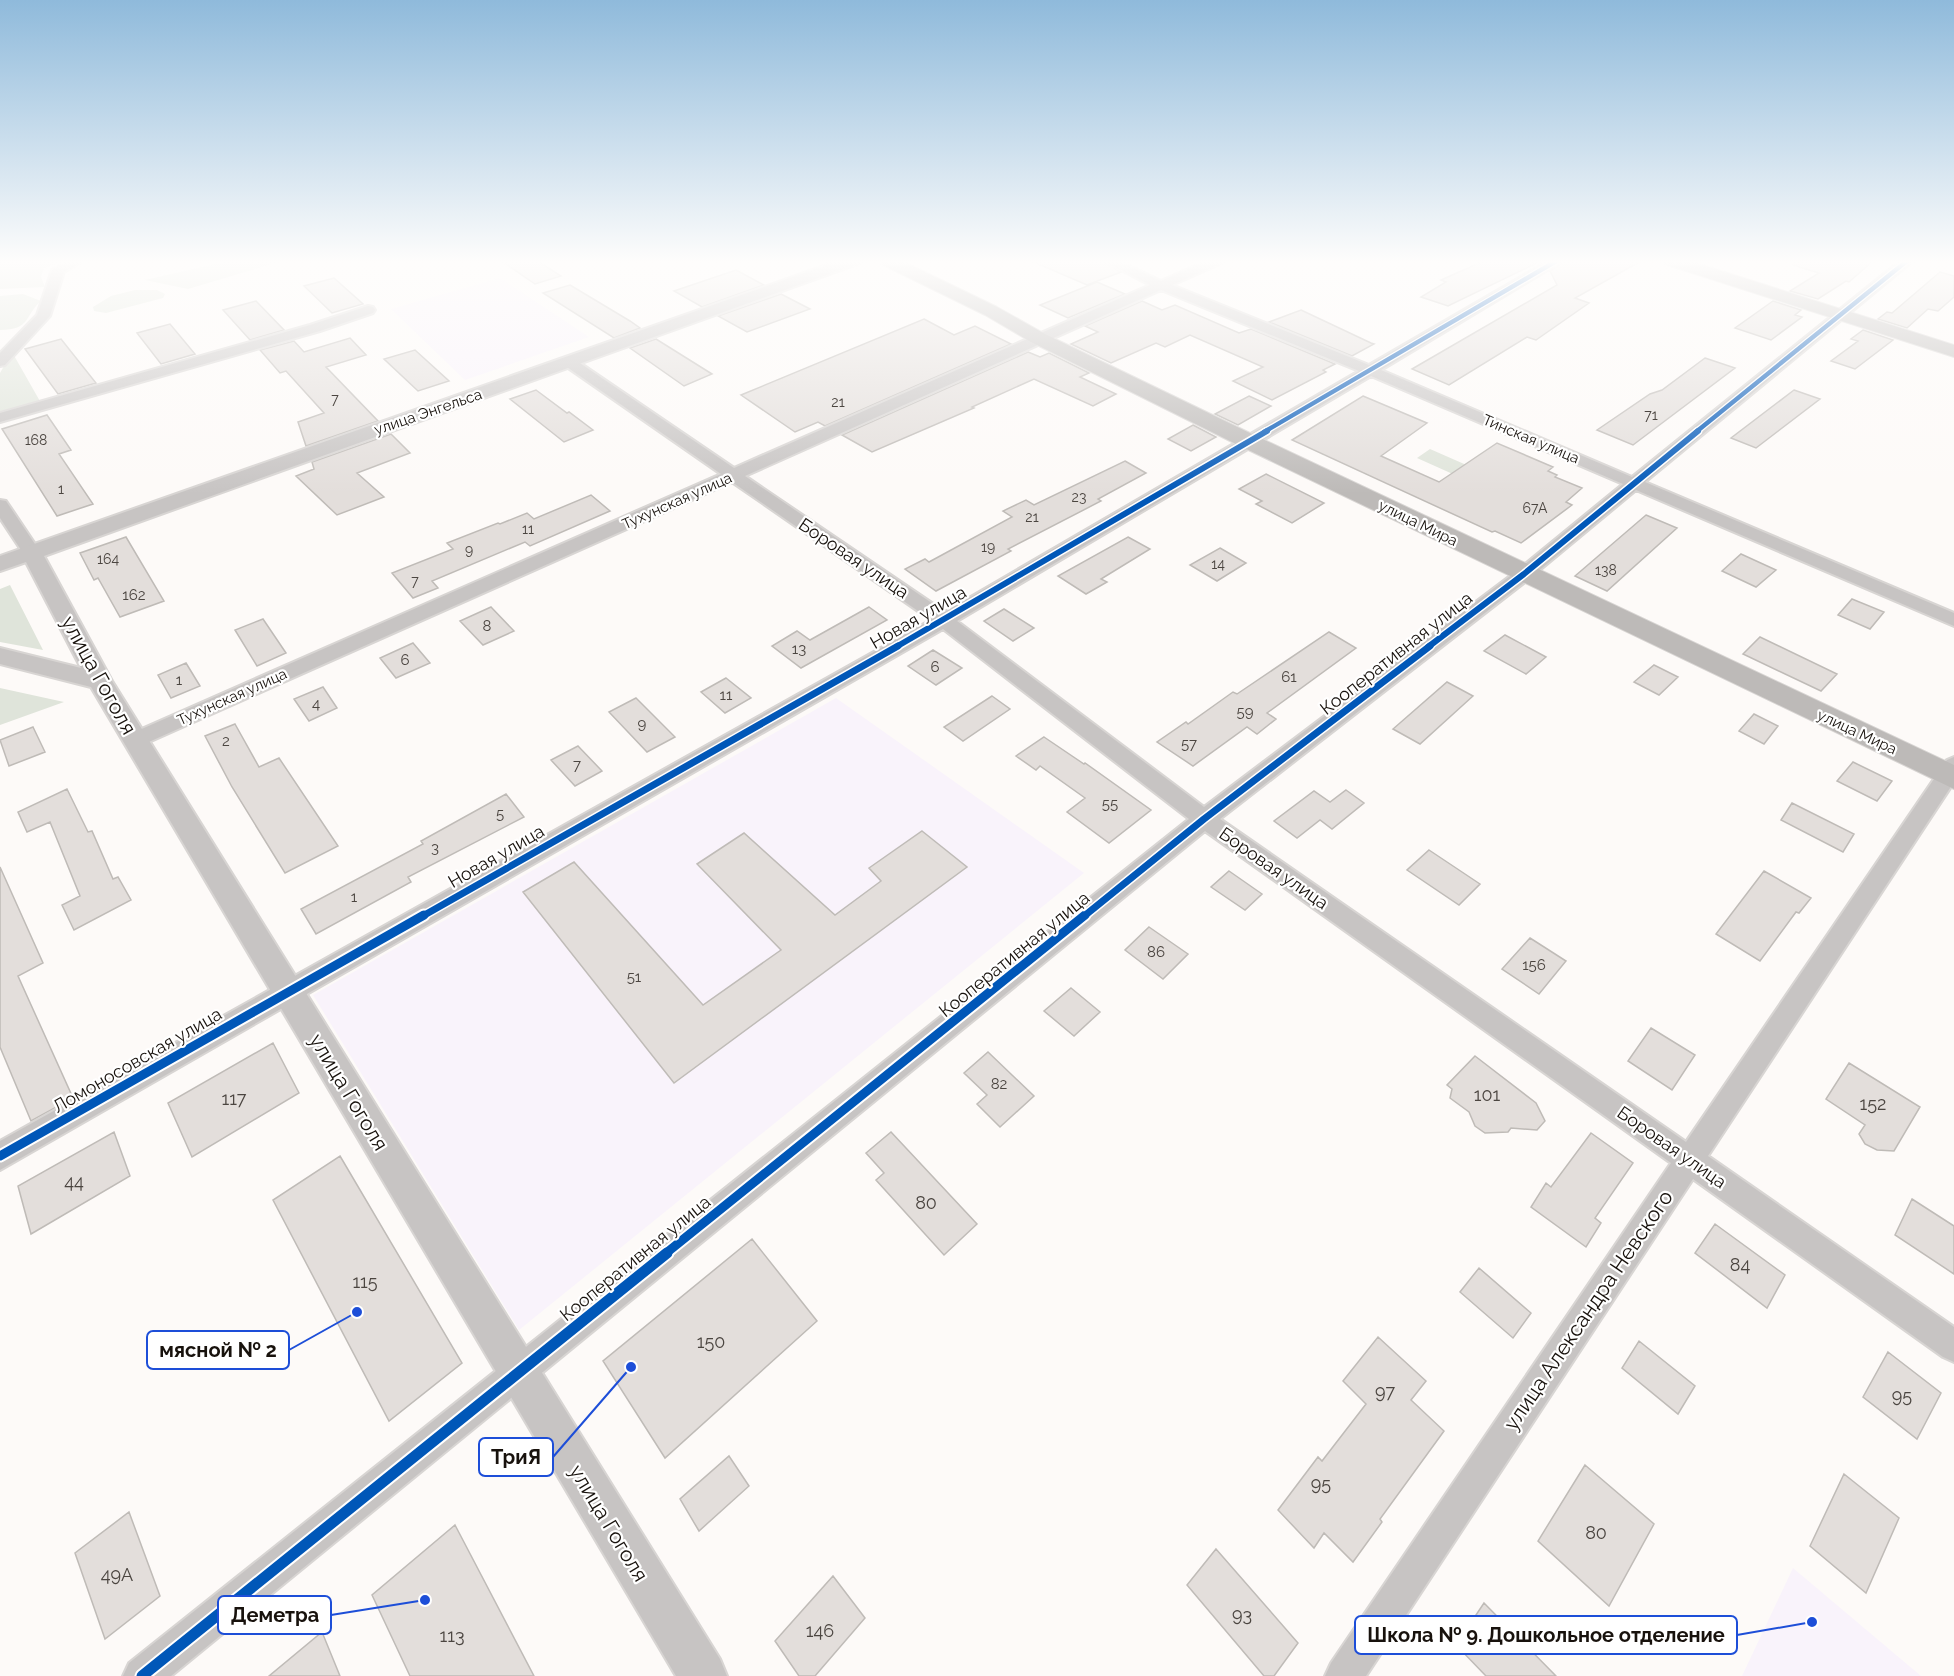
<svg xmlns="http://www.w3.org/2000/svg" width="1954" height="1676" viewBox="0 0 1954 1676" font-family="Raleway,sans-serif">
<rect width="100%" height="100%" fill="#fdfaf8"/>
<path fill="#f9f3fb" d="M500,278L589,337L465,380L391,309Z
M836,698L1084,873L519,1330L313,995Z
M1793,1568L1921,1676H1742Z"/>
<path fill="#dfe4da" d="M8,260H68L44,268L41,277L45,287L0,289V262Z
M232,260H285L188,289L145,280Z
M135,290H157L165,294L163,298L106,313L94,311L93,307L111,296Z
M23,294L41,301C24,316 31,330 0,330V296Z
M12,352L41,403L0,414V373Z
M1430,449L1496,478L1484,488L1417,458Z
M10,585L43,650L0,642V589Z
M0,688L64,702L0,725Z"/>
<path fill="#e3dedb" stroke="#bfbbb7" stroke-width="1.5" d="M500,260H536L561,276L535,284Z
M1029,260H1100L1121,272L1087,285Z
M1486,260H1543L1448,306L1421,297L1446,282L1441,280Z
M1566,260H1643L1575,298L1589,303L1536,340L1527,337L1449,385L1412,369L1557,285L1550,271Z
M1794,260H1874L1849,282L1846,281L1818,299L1790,291L1819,273L1793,265Z
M736,270L764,285L702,307L674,291Z
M1940,272L1954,276V297L1938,311L1928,309L1907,328L1878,319L1887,312L1892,313Z
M334,278L363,304L332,313L304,286Z
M1097,282L1125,294L1068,318L1040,305Z
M570,285L630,321L640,328L614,338L543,293Z
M781,294L810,309L747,332L718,316Z
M256,301L284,330L250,340L223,310Z
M1142,301L1162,310L1175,305L1239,333L1251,329L1335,364L1323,370L1326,372L1272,400L1233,381L1263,367L1190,335L1165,347L1156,343L1111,363L1071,344L1098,332L1085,326Z
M1773,301L1801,310L1795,315L1802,317L1771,340L1735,328Z
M1301,310L1371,343L1374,344L1352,356L1269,322Z
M924,319L954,335L975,326L1011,344L825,426L818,422L795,432L741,395Z
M170,324L195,354L161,364L137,333Z
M1863,330L1893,340L1855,369L1831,361L1858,341L1851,339Z
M350,338L366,355L326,367L378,421L306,446L298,422L324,413L286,371L280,373L260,350L294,341L304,352Z
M61,339L96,383L58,394L25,349Z
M656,339L712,374L684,386L630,348Z
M415,350L449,381L418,391L384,359Z
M1028,352L1040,357L1049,353L1089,373L1080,377L1116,394L1093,406L1034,379L972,407L974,408L872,452L842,435Z
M1705,358L1735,368L1633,445L1597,430L1650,394L1662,390Z
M536,390L567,413L569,412L593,430L564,442L510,399Z
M1794,390L1820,399L1756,448L1731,438Z
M1249,396L1271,406L1238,425L1215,414Z
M1363,396L1427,423L1381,456L1439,482L1497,443L1553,467L1548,471L1557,475L1555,477L1582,488L1566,502L1572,505L1521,543L1495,531L1492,532L1292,440Z
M47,415L71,450L59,454L93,504L57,516L2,429Z
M1193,425L1216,437L1191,451L1168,439Z
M391,434L410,453L357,473L384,497L337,515L296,476L314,469L312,462Z
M1125,461L1146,473L1098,499L1101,501L1008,549L1011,551L936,591L905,569L925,559L929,562L1012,517L1003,511L1026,500L1034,505Z
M1266,474L1324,503L1292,523L1256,504L1262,501L1239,489Z
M591,495L610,511L530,546L525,542L432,581L438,588L413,598L392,573L453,549L447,543L498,523L500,524L527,513L534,519Z
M1646,515L1677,528L1607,591L1575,576Z
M126,537L164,601L120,617L98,578L94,580L80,553Z
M1128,537L1150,549L1101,579L1107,582L1086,594L1058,576Z
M1220,548L1246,563L1217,581L1190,565Z
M1741,554L1776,570L1756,587L1722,571Z
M1852,599L1884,612L1870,629L1838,615Z
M491,607L514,631L483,645L460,621Z
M869,607L887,620L801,668L772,646L797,631L810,640Z
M1004,609L1034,628L1013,641L984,621Z
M263,619L286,653L257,666L235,630Z
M1329,632L1356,648L1267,713L1276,719L1257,734L1247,727L1193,766L1157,742L1186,722L1188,724L1233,692L1237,694Z
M1505,635L1546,657L1526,674L1484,651Z
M1760,637L1837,674L1821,691L1743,654Z
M413,643L430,663L396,678L380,658Z
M933,650L962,668L936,685L908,666Z
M186,663L200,686L171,698L158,675Z
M1654,665L1678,677L1659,695L1634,682Z
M726,678L751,698L725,713L701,692Z
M1447,682L1473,696L1420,744L1393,729Z
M323,687L337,708L309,721L294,699Z
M992,696L1010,709L963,741L944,727Z
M636,698L675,737L647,752L609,712Z
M1754,714L1778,726L1764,744L1739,731Z
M235,724L259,767L279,758L338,846L285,873L232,787L205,736Z
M33,727L45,752L9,766L0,740Z
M1044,737L1084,764L1085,763L1151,810L1109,843L1067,812L1085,798L1040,766L1036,770L1016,756Z
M578,746L602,771L575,786L551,760Z
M1853,762L1892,781L1877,801L1837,781Z
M67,789L88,832L92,831L113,879L118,877L131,900L74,930L62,905L80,896L50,822L27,832L18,812Z
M1346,790L1364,803L1332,829L1320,820L1297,838L1274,821L1314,791L1330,802Z
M506,794L524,817L408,877L411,882L316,934L301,909L423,844L421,841Z
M1792,803L1854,834L1843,852L1781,820Z
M922,831L967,867L674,1083L523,892L574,862L703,1005L781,950L697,864L744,833L835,915L881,881L869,868Z
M1429,850L1480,884L1459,905L1407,870Z
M0,867L43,963L18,976L73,1098L31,1121L0,1047Z
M1229,871L1262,894L1245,910L1211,887Z
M1764,871L1811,898L1799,913L1796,912L1760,961L1716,934Z
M1149,927L1188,954L1163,979L1125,950Z
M1530,938L1566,961L1539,994L1502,969Z
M1071,988L1100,1012L1074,1036L1044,1011Z
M1651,1028L1695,1055L1672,1090L1628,1061Z
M273,1043L299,1093L192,1157L168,1103Z
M988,1052L1034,1096L1000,1127L977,1104L987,1095L964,1073Z
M1475,1056L1536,1103L1545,1121L1537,1130L1511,1128L1508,1132L1485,1133L1475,1126L1469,1112L1450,1098L1452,1089L1447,1085Z
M1849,1063L1920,1107L1894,1151L1877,1150L1865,1144L1859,1134L1865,1125L1826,1099Z
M114,1132L130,1176L31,1234L18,1186Z
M891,1132L977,1224L944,1255L876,1180L884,1173L866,1153Z
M1591,1133L1633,1163L1595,1218L1601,1223L1586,1247L1531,1207L1546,1183L1551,1187Z
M340,1156L462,1363L389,1421L273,1200Z
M1912,1199L1954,1226V1274L1895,1235Z
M1715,1224L1785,1275L1767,1308L1695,1253Z
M752,1239L817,1321L665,1458L603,1361Z
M1479,1268L1531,1313L1513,1338L1460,1292Z
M1378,1337L1426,1381L1411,1400L1444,1431L1380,1519L1382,1522L1353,1562L1324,1533L1314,1548L1278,1510L1318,1457L1322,1461L1366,1404L1343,1381Z
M1639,1341L1695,1386L1678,1414L1622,1368Z
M1888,1352L1941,1393L1917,1439L1863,1397Z
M729,1456L749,1486L699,1531L680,1499Z
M1585,1465L1654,1524L1609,1606L1538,1541Z
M1844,1474L1899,1518L1866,1593L1810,1546Z
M129,1512L160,1596L105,1639L75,1553Z
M455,1525L534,1676H410L372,1595Z
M1216,1549L1298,1643L1274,1676H1264L1187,1585Z
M833,1576L865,1618L815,1676H799L775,1641Z
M1484,1603L1556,1676H1486L1456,1645Z
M322,1632L340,1676H269Z"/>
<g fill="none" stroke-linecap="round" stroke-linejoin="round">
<g stroke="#d8d5d3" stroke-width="4">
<path id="minor" d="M69,260H84L64,272L50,316L5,365L0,366V353L37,315L52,270Z
M1102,260H1117L1161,281L1208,260H1224L1222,263L1172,285L1369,365L1550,260H1564L1381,370L1632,477L1901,260H1914L1645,482L1954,613V626L1636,490L1530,578L1220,819L1686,1142L1947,760L1954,757V782L1708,1156L1954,1327V1362L1943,1357L1693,1179L1366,1676H1325L1331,1663L1671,1163L1205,831L171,1676H123L129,1663L1189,819L943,629L0,1170V1141L931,620L732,482L142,745L135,747L128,745L125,740L128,735L721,474L564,365L562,362L564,359H574L734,468L1150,285ZM1161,290L1359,371L945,612L745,476ZM1371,376L1623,484L1518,570L1204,807L957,621Z
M368,306L373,307L375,310L373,313L320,331L0,422V413L310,325Z
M0,500L6,501L41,553L38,557H26L23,553L0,518Z"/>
</g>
<g stroke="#d8d5d3" stroke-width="4">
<path id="tertiary" d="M841,260H863L860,263L44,556L112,681L720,1659L727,1676H676L91,687L0,664V648L81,668L26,562L0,571V556Z"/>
</g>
<g stroke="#d8d5d3" stroke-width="2">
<path id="secondary" d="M878,260H900L997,307L1045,334L1256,436L1954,765V789L1240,446L1031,342L985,315L881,264Z
M1661,260H1687L1954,345V357L1664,264Z"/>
</g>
<use href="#minor" fill="#c7c4c3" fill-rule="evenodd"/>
<use href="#tertiary" fill="#c7c4c3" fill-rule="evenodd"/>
<use href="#secondary" fill="#bdbab8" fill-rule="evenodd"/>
<g stroke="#fff" stroke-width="7">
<path id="cycleway-far4" d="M1264,432L1558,260
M1696,432L1908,260"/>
</g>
<g stroke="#fff" stroke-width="9">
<path id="cycleway-far3" d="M896,647L1267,431
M1428,647L1524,574L1698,431"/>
</g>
<g stroke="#fff" stroke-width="10">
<path id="cycleway-far2" d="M421,917L898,646
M1083,917L1204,819L1430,646"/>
</g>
<g stroke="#fff" stroke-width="13">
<path id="cycleway-far1" d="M0,1156L424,915
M665,1254L1085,915"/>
</g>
<g stroke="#fff" stroke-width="15">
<path id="cycleway" d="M142,1676L667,1253"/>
</g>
<use href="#cycleway-far4" stroke="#0057b8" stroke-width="4.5"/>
<use href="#cycleway-far3" stroke="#0057b8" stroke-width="6"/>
<use href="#cycleway-far2" stroke="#0057b8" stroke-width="7"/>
<use href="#cycleway-far1" stroke="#0057b8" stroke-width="9"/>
<use href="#cycleway" stroke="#0057b8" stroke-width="11"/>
</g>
<linearGradient id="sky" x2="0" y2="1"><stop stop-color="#8fbadb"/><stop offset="0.53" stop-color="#fefdfc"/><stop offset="1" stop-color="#fefdfc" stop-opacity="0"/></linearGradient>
<rect width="1954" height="494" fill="url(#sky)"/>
<g text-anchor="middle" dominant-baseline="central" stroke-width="4.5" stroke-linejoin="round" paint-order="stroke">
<g font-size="14" fill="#4b4540">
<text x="335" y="399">7</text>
<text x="838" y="402">21</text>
<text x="1651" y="415">71</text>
<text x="36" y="440">168</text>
<text x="61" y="489">1</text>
<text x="1079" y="497">23</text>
<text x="1535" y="508">67А</text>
<text x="1032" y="517">21</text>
<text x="528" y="529">11</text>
<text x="988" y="547">19</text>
<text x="469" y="550">9</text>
<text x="108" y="559">164</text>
<text x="1218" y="564">14</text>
<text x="1606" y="570">138</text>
<text x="415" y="581">7</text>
</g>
<g font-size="15" fill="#18120d" stroke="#fff">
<text transform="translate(428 412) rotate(-19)">улица Энгельса</text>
<text transform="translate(1531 439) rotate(23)">Тинская улица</text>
<text transform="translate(677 501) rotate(-24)">Тухунская улица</text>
<text transform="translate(1418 523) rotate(26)">улица Мира</text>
<text transform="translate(232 697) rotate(-24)">Тухунская улица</text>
<text transform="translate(1857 732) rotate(25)">улица Мира</text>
</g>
<g font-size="15" fill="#4b4540">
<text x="134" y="595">162</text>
<text x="487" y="626">8</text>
<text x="799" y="649">13</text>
<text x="405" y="660">6</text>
<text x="935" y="667">6</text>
<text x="1289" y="677">61</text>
<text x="179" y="680">1</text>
<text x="726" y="695">11</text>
<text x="316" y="704">4</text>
<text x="1245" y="712">59</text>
<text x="642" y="724">9</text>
<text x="226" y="741">2</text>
<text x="1189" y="744">57</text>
<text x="577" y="765">7</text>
<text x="1110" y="804">55</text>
<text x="500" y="814">5</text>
<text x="435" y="848">3</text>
<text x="354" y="897">1</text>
<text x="1156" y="952">86</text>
<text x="1534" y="965">156</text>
<text x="634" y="977">51</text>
<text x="999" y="1084">82</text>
</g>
<g font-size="18" fill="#18120d" stroke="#fff">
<text transform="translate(854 558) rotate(34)">Боровая улица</text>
<text transform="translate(918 617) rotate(-30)">Новая улица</text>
<text transform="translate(1396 653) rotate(-38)">Кооперативная улица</text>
<text transform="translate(496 856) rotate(-30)">Новая улица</text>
<text transform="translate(1274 868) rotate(35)">Боровая улица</text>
<text transform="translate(1014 954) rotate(-39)">Кооперативная улица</text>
<text transform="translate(137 1060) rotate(-30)">Ломоносовская улица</text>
<text transform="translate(1672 1147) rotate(35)">Боровая улица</text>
<text transform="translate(635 1258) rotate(-39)">Кооперативная улица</text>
</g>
<g font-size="18" fill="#4b4540">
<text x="1487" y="1094">101</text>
<text x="234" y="1098">117</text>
<text x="1873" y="1103">152</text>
<text x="74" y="1181">44</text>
<text x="926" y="1202">80</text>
<text x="1740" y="1264">84</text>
<text x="365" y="1281">115</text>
<text x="711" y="1341">150</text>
<text x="1385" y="1391">97</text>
<text x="1902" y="1395">95</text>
<text x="1321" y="1483">95</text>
<text x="1596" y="1532">80</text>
<text x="117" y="1574">49А</text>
<text x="1242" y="1614">93</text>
<text x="820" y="1630">146</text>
<text x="452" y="1635">113</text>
</g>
<g font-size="21" fill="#18120d" stroke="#fff">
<text transform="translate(99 675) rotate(61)">улица Гоголя</text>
<text transform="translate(349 1092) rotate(59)">улица Гоголя</text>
<text transform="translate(1588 1310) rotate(-56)">улица Александра Невского</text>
<text transform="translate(609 1523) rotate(59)">улица Гоголя</text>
</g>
</g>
<path fill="none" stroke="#1d4ed8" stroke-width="2" d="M357 1312L289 1350M631 1367L553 1457M425 1600L331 1615M1812 1622L1737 1635"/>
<g fill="#1d4ed8" stroke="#fff" stroke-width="2">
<circle cx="357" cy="1312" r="6"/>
<circle cx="631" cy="1367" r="6"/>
<circle cx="425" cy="1600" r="6"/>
<circle cx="1812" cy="1622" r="6"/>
</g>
<g fill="#fff" stroke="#1d4ed8" stroke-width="2">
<rect x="147" y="1331" width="142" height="38" rx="6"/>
<rect x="479" y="1438" width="74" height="38" rx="6"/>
<rect x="218" y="1596" width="113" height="38" rx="6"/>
<rect x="1355" y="1616" width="382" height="38" rx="6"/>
</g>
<g font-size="20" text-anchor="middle" font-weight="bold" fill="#18120d">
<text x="218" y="1357">мясной № 2</text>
<text x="516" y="1464">ТриЯ</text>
<text x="275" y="1622">Деметра</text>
<text x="1546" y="1642">Школа № 9. Дошкольное отделение</text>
</g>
</svg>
